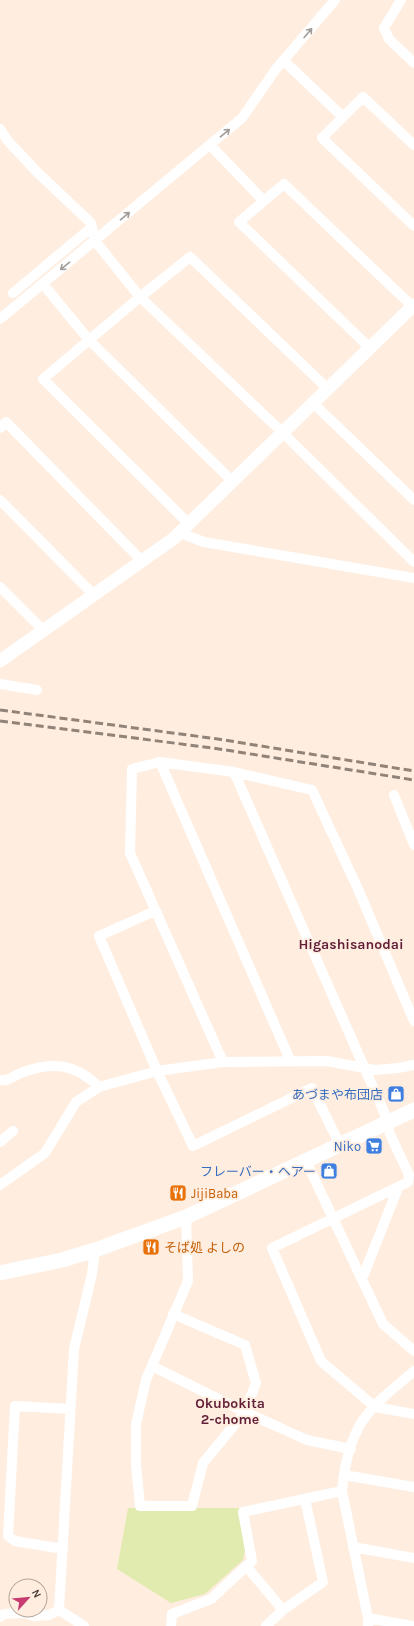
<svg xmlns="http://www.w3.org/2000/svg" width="414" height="1626" viewBox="0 0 414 1626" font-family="Karla,'Noto Sans JP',sans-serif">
<rect width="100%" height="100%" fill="#ffeee0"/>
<path fill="#e1ebaf" d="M128,1508H239L245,1550L243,1560L205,1594L171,1603L117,1569Z"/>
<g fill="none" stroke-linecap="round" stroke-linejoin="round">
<path stroke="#fff" stroke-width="10" d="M401,0L384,28L389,39L414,63
M284,61L343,117
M0,129L7,140L37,172L91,223L95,241L140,297L282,432L414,562
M210,145L264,201
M414,145L363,97L322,138L414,226
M43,284L89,340L232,481
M13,293L92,227
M0,319L242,118L276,69L335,0
M370,348L239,222L284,184L413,307
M313,403L414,500
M0,428L6,422L143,562
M0,500L94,595
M189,524L43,379L140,297L190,257L328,389
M180,533L204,542L414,578
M0,587L43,630
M0,684L37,690
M160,762L290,1060
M234,772L312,790L358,889L414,1021
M394,795L414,845
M155,911L99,936L157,1071L193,1146L312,1088L340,1145
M223,1062L130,853L132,769L160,762L234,772L368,1076L384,1112L390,1134L409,1175L408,1182L272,1248L321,1361L375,1407L414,1414
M0,1080C8,1082 15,1075 23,1072C54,1061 76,1064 99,1087
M0,1142L13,1131
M306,1161L383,1324L414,1351
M0,1185L45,1153L76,1102L99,1087L157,1071L223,1062L327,1061L375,1070L398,1068L414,1065
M362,1279L398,1188
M173,1314L245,1345L256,1383L245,1412L203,1463L192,1506H140L136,1464V1424L146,1380L188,1281L186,1217
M152,1366L245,1412L307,1440L351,1449
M344,1475L414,1487
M353,1547L414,1558
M63,1549L15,1541L8,1536L15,1406L70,1409
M246,1566L283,1610
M59,1610L74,1349L92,1274L95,1250
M0,1617L4,1614L25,1613L34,1616L49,1615L59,1610L84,1626
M368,1618L412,1626
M171,1626L172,1614L211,1599L252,1561L243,1512L342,1491
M266,1626L283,1610L323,1582L305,1499
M368,1626V1618L342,1491C344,1468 350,1440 363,1420C376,1401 397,1386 414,1371"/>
<path stroke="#fff" stroke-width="13" d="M0,661L173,539L414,305"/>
<path stroke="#fff" stroke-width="15" d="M0,1273L62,1260L95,1250L186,1217L414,1110"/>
<path stroke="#918378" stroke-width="3" stroke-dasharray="8 4" stroke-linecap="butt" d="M0,710L218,739L414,771
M0,721L213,748L414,780"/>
</g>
<defs><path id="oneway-shaft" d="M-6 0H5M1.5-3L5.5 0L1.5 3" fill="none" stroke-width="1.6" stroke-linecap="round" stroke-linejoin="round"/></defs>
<g stroke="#a19c97">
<use href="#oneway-shaft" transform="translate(308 33) rotate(-50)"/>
<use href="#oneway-shaft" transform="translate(225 133) rotate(-40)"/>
<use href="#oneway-shaft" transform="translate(125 216) rotate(-40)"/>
<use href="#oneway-shaft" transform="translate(65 266) rotate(141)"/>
</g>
<defs>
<g id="shop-square" transform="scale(0.9)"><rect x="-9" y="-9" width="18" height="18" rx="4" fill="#3f7fe0" stroke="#ffeee0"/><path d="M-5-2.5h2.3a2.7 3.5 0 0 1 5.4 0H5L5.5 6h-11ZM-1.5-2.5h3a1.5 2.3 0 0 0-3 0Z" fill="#fff"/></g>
<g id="supermarket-square" transform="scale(0.9)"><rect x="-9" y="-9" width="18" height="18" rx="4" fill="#3f7fe0" stroke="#ffeee0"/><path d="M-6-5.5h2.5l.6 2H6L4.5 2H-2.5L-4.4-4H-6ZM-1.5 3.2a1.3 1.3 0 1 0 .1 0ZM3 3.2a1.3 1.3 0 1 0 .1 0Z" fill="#fff"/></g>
<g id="restaurant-square" transform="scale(0.9)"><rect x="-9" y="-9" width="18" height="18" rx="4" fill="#e8710a" stroke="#ffeee0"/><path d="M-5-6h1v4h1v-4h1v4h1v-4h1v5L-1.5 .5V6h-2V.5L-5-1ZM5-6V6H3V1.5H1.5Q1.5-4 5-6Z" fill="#fff"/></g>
</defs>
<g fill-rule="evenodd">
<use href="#shop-square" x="396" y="1094"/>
<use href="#supermarket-square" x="374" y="1146"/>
<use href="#shop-square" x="329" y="1171"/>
<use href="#restaurant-square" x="178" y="1193"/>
<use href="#restaurant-square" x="151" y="1247"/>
</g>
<g text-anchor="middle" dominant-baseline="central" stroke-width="3.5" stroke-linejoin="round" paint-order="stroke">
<g font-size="13" fill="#366cbe" stroke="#ffeee0" text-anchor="end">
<text x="383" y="1094">あづまや布団店</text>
<text x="361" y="1146">Niko</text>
<text x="316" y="1171">フレーバー・ヘアー</text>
</g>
<g font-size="13" fill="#c56008" stroke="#ffeee0" text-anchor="start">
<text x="191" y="1193">JijiBaba</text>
<text x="164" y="1247">そば処 よしの</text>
</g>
<g font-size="14" font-weight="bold" fill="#611e36" stroke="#ffeee0">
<text x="351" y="944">Higashisanodai</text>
<text x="230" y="1403">Okubokita<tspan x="230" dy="16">2-chome</tspan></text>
</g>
</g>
<g transform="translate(28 1598) rotate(63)"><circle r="19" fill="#ffeee0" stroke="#b4a599"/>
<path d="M0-3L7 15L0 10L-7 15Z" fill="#c83c70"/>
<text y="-6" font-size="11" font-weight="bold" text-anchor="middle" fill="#43382f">N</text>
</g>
</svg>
